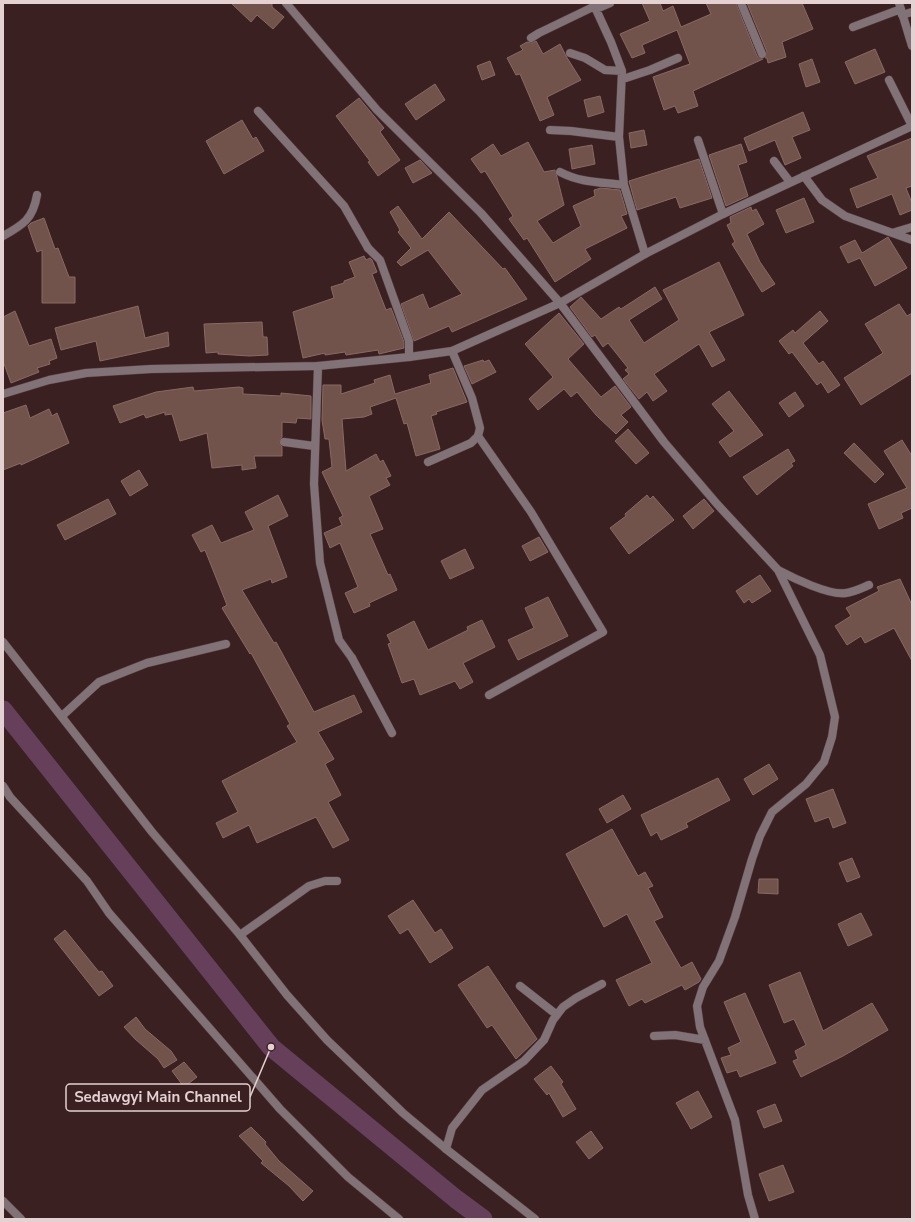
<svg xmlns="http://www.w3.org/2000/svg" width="915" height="1222" viewBox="0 0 915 1222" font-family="'Nunito Sans',sans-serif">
<rect width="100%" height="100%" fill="#3b2022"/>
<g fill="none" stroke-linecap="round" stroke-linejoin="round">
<path stroke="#663f5b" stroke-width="19" d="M3,710L271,1047L456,1199L483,1219"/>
</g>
<path fill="#71534b" stroke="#896a62" d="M231,3H272V7L284,17L273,29L257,15L251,22Z
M642,3H660L663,11L673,6L681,27L711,14L706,3H736L757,56L763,59L693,91L698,106L678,113L675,106L664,110L653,77L690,64L677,30L642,45L645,53L632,58L620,34L650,21Z
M747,3H802L813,29L782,42L786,57L768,63L767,58H765L767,52Z
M536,41L543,54L560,44L566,56L581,80L547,97L554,115L540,121L520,74L516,75L507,58L523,50L520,46L527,42L532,43Z
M875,49L885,72L855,84L845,62Z
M812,59L820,82L806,87L799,64Z
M490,61L495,75L482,80L477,66Z
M435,84L445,100L416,120L405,104Z
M600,96L604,112L588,117L584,100Z
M359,98L384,128L380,132L400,160L378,176L368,162L370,161L336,116Z
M803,112L810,130L792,137L801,158L785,165L775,140L749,151L744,138Z
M242,120L253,139L256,137L264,151L224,174L206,141Z
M644,130L647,145L631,148L629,133Z
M912,138V186L906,188L912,203V210L900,215L892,194L857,208L850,189L878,178L867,156Z
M528,142L544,172L555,170L557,177L564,205L537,221L553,243L581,226L573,206L595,196L594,190L601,188L620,190L627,214L621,216L627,228L585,249L591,259L555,282L527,238L524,240L509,219L513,216L485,171L481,173L471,159L493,144L501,156Z
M741,144L747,162L738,165L748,196L726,206L709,155Z
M592,145L595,164L572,169L569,149Z
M699,159L712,198L680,208L676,197L637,210L629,181Z
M420,160L432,173L413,183L405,168Z
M804,198L814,222L786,233L776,210Z
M398,206L422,239L449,212L503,269L505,268L527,299L452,332L449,326L414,341L401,304L423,294L429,309L462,294L428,250L401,266L397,262L411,248L398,232L400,230L390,212Z
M751,207L752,211L756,209L764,224L747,234L760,262L775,284L762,292L732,244L735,242L727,225L731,223L730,217Z
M44,218L55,249L58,248L69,277H75V303H42V250L37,252L28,226L31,223Z
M888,237L907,268L875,286L860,258L848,263L840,247L855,240L862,253Z
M364,256L366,260L370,258L372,260L377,272L372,274L386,310L391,308L404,342V348L379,354L378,350L346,355L345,352L325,355V353L303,358L293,312L334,298L331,287L344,283V281L355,277L349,262Z
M719,262L744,315L709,332L725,360L712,367L699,344L654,374L667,391L653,401L647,392L639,399L623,379L629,374L625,370L628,368L608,343L603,347L595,335L592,337L570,307L581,297L601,319L619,307L621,309L655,287L662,299L629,320L644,343L679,320L663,290Z
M899,304L907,316L912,313V373L861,405L844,378L883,353L865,324Z
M138,306L145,338L168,332L169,346L100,361L96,341L61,350L55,328Z
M15,311L29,346L51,339L57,358L49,361L50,364L37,368L39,372L11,383L3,361V317Z
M820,311L828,321L803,343L819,364L823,361L840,385L828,393L821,382L817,385L792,352L789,354L779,341L793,330L795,333Z
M559,313L584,344L568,359L601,397L615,386L631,407L621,415L628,422L616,434L596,415L577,392L571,397L564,389L538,410L529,399L553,377L525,344Z
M262,322L263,337H267L268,355L249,356L218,354V352L206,353L204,324Z
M483,360L484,362L489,360L496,372L472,384L464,366Z
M453,368L467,402L436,412L437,414L431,416L440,449L416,456L407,423L404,424L396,398L370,407L372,414L364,417L342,419L346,471L376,454L380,462L383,460L391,476L386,478L390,485L369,496L383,529L370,534L388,575L390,574L397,590L369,603L370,606L354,613L345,593L358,587L340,543L330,548L324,533L342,525L339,518L343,516L322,472L332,467L329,439H325L322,420L323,385H341V394L375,383L374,380L390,375L395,394L431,383L429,375Z
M193,387L194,391L239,387L243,388V394L281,396V393L311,396V419L297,418L296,423L282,422V437L279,442L282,447V456H254L256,468L242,470V465L212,468L207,433L180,441L172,414L165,415V412L146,418L144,414L120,423L113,406L156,392Z
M729,391L763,435L730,457L719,442L734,431L712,404Z
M795,392L804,406L789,417L779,403Z
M26,405L30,418L49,409L52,416L57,413L69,443L21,465V463L3,470V413Z
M628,429L649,453L636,464L615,441Z
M902,440L912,456V508L901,513L903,518L879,529L868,504L907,488L884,451Z
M854,443L884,474L875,483L844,453Z
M788,449L795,461L791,463L793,466L757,495L743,477Z
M139,470L148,485L130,496L121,481Z
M278,495L288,516L268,526L287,577L272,583L271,579L242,590L274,643L276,642L314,712L354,695L362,712L318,732L334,759L325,764L341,795L328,802L349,840L333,848L316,817L257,843L249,825L223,838L216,823L238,812L222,781L297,742L287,726L290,724L251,653L250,654L222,608L227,605L205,550L201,552L192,535L212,525L221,543L254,530L245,512Z
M647,495L650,499L653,496L674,520L629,554L610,528L626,516L625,514Z
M108,499L116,514L65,540L57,525Z
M704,499L714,511L693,529L683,516Z
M539,537L548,552L530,561L522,546Z
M465,549L474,568L450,579L441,561Z
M760,575L771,591L752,603L749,599L744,603L736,591Z
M900,579L912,605V661L894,628L865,643L861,636L847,645L835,626L851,616L846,608L879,591L877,587Z
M548,597L568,636L518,660L508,640L534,628L525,608Z
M482,620L495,647L463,663L473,682L460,689L455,681L420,695L414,679L402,683L388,644L391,643L387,635L414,621L428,650L468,630L467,627Z
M769,764L778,779L753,795L744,779Z
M718,778L730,800L686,823L688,827L661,840L657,832L651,836L641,815Z
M833,789L846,823L833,828L829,817L815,822L806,799Z
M623,795L631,809L607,823L599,809Z
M612,829L638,876L645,872L653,886L648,888L663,917L654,921L681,968L692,962L701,979L699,982L685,990L682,985L645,1003L642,999L629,1006L616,980L652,963L627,914L604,927L566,854Z
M852,858L860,877L847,882L839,863Z
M759,879H778V894L758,893Z
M413,900L435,933L441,929L453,948L430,963L408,929L400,934L388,916Z
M861,913L872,935L848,946L838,924Z
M65,930L99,972L102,971L113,986L99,996L54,939Z
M488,966L537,1039L516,1059L492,1025L487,1028L458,985Z
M800,972L823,1031L872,1003L888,1030L843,1056L801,1077L793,1061L798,1059L795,1051L806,1045L794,1019L784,1023L769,985Z
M745,993L776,1063L740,1077L737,1070L727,1073L721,1058L731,1055L728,1048L741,1042L724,1002Z
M136,1017L145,1029L171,1051L177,1060L164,1068L158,1059L135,1039L124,1027Z
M184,1062L197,1077L184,1087L172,1071Z
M551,1066L563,1082L561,1084L576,1109L563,1117L549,1093L547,1095L534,1079Z
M698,1091L712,1117L691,1129L676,1103Z
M775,1104L782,1121L764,1128L757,1111Z
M251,1127L266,1142L265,1144L279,1161L313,1191L303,1201L289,1186L261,1163L263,1161L239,1136Z
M591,1131L603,1148L589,1159L576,1142Z
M783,1165L794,1192L769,1201L759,1174Z"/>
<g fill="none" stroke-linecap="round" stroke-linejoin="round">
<g stroke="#563c3e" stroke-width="9">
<path id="service" d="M902,15L912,12
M258,111L344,206L368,248
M478,436L531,512L603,632L489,695
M352,658L392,733"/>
</g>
<g stroke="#563c3e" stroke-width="9">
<path id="minor" d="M286,3L377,110L481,213L560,303L664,442L717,504L778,570L820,655L835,717L832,737L824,762L806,784L772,812L760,836L752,859L735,917L719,961L703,987L697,1006L700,1027L735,1120L748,1195L755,1219
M593,3L611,42L622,71L619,137L624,185L645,254
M741,3L762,54
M899,3L912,46
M596,9L610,3
M853,27L901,9
M531,38L539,33L595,6
M570,53L585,58L605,70L622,71
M623,79L650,70L678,58
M889,80L912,126
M550,130L571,131L619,137
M698,140L723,214
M774,161L790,182
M560,172C581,183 601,182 624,185
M804,176L822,200L845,216L912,240
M892,233L912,227
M3,236C23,225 33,219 37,195
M368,248L380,260L409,341V357
M318,366L314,484L320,563L339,640L352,658
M284,442L314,446
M428,462L471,443L478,436L480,428L472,398L452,351
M778,570C793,578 830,596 846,593C854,592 862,588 869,585
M62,716L99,682L147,663L226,644
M3,786L10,797L87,881L109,913L280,1109L348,1177L399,1219
M240,935L309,886L325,881H337
M520,986L557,1015
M654,1036L675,1035L705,1040
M446,1149L452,1128L482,1090L524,1061L544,1040L553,1020L563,1007L576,998L602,984
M3,1201L21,1219"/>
</g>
<g stroke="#563c3e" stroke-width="9">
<path id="tertiary" d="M3,394L49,380L86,373L151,369L318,366L409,357L452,351L560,303L645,254L723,214L912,126
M3,642L152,832L240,935L287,995L327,1040L403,1113L446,1149L535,1219"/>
</g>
<use href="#service" stroke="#807277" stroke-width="8"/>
<use href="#minor" stroke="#807277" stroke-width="8"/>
<use href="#tertiary" stroke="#807277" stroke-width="8"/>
</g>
<path fill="none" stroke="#e4d1d1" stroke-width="1.5" d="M271 1047L250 1097"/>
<circle fill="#e4d1d1" stroke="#3b2022" stroke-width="1.5" cx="271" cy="1047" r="4"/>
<rect fill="#3b2022" stroke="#e4d1d1" stroke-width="1.5" x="66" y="1084" width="184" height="27" rx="4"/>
<g font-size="15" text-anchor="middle" font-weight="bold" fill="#e4d1d1">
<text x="158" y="1102">Sedawgyi Main Channel</text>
</g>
<rect width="915" height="1222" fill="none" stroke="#e4d1d1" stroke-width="8"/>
</svg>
